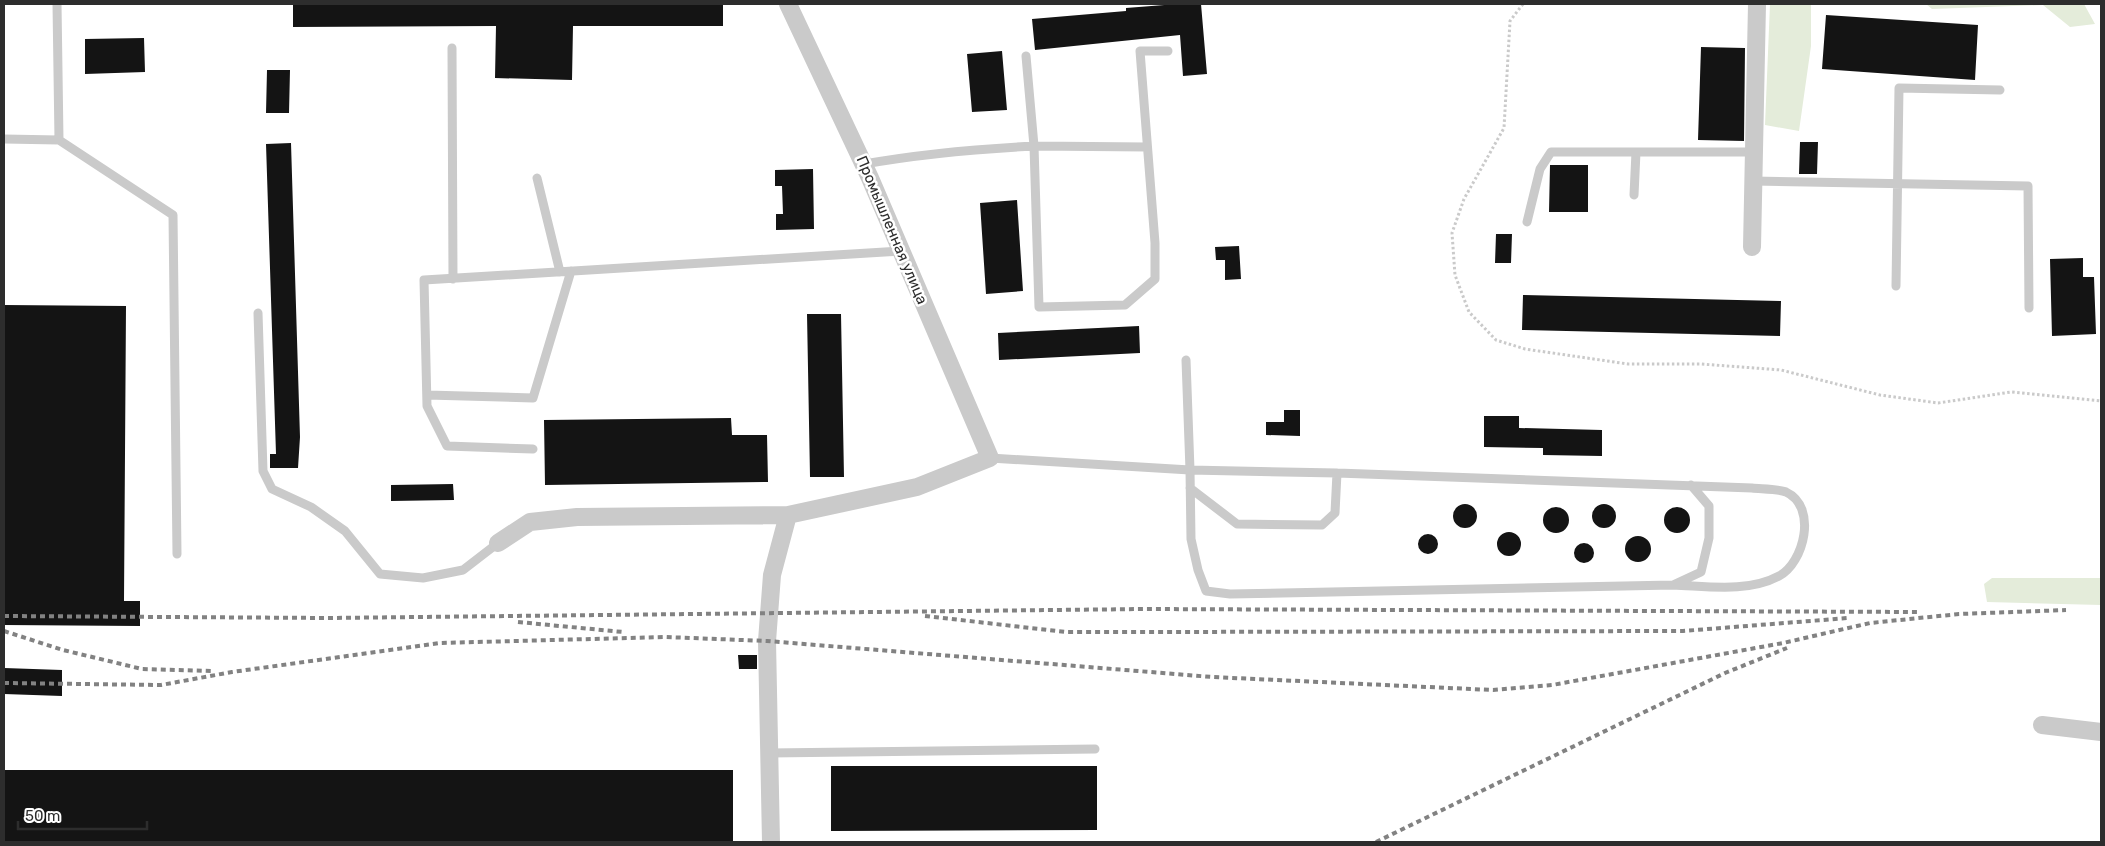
<svg xmlns="http://www.w3.org/2000/svg" width="2105" height="846" viewBox="0 0 2105 846" font-family="Rubik,sans-serif">
<rect width="100%" height="100%" fill="#fff"/>
<path fill="#e4ecda" d="M1770,4H1811V46L1799,131L1765,125Z
M1926,4H2084L2095,24L2070,27L2043,5L1932,9Z
M1992,578H2101V605L1987,602L1984,584Z"/>
<path fill="#141414" d="M293,4H723V26H573L572,80L495,78L496,26L293,27Z
M1177,4H1201L1207,74L1183,76L1180,35L1035,50L1032,19L1126,11V8Z
M1826,15L1978,25L1975,80L1822,69Z
M144,38L145,72L85,74V39Z
M1701,47L1745,48L1744,141L1698,140Z
M1002,51L1007,110L972,112L967,54Z
M267,70H290L289,113H266Z
M1800,142H1818L1817,174H1799Z
M291,143L300,437L298,468H270V454H276L266,144Z
M1550,165H1588V212H1549Z
M813,169L814,229L776,230V214H783L782,186H775V170Z
M1017,200L1023,291L986,294L980,203Z
M1496,234H1512L1511,263H1495Z
M1239,246L1241,279L1225,280V260H1216L1215,247Z
M2083,258V277H2094L2096,334L2052,336L2050,259Z
M1523,295L1781,301L1780,336L1522,330Z
M4,305L126,306L124,601H140V626L4,625Z
M807,314H841L844,477H810Z
M1139,326L1140,353L999,360L998,333Z
M1284,410H1300V436L1266,435V422H1284Z
M1484,416H1519V428L1602,430V456L1543,455V448L1484,447Z
M731,418L732,435H767L768,482L545,485L544,420Z
M453,484L454,500L391,501V485Z
M1592 516a12 12 0 1 1 24 0a12 12 0 1 1-24 0Z
M1453 516a12 12 0 1 1 24 0a12 12 0 1 1-24 0Z
M1543 520a13 13 0 1 1 26 0a13 13 0 1 1-26 0Z
M1664 520a13 13 0 1 1 26 0a13 13 0 1 1-26 0Z
M1497 544a12 12 0 1 1 24 0a12 12 0 1 1-24 0Z
M1418 544a10 10 0 1 1 20 0a10 10 0 1 1-20 0Z
M1625 549a13 13 0 1 1 26 0a13 13 0 1 1-26 0Z
M1574 553a10 10 0 1 1 20 0a10 10 0 1 1-20 0Z
M738,655H757V669H739Z
M4,668L62,670V696L4,694Z
M831,766H1097V830L831,831Z
M4,770H733V842H4Z"/>
<g fill="none" stroke-linecap="round" stroke-linejoin="round">
<path stroke="#cacaca" stroke-width="3" stroke-dasharray="2.5 2.5" stroke-linecap="butt" d="M1523,4L1510,21L1504,128L1464,199L1452,233L1455,275L1469,312L1496,340L1525,349L1628,364H1701L1781,370L1880,395L1938,403L2011,392L2101,401"/>
<path stroke="#cacaca" stroke-width="9" d="M57,4L59,140L173,215L177,554
M452,48L453,279
M4,139L59,140
M1147,147L1034,146L1039,307L1125,305L1155,279V243L1140,51H1168
M864,164C920,154 976,149 1034,146L1026,56
M537,178L560,272
M1753,181L2028,186L2029,308
M1634,195L1636,152
M1527,222L1540,169L1551,152H1754
M1896,286L1899,88L2000,90
M258,313L263,471L272,489L311,507L345,531L380,574L423,578L463,570L498,543
M1186,360L1190,470L1191,539L1198,570L1206,591L1230,594L1673,585L1701,572L1709,538V506L1691,485
M427,395L533,398L571,271
M533,449L447,446L427,406L424,280L901,251
M990,458L1190,470L1337,473L1752,488C1761,489 1779,489 1786,492C1818,507 1804,563 1779,576C1748,593 1706,586 1673,585
M1190,488L1237,524L1322,525L1335,513L1337,473
M769,753L1095,749"/>
<path stroke="#cacaca" stroke-width="18" d="M1752,247L1757,4
M498,543L530,522L577,517L788,515
M2042,725L2101,732
M771,842L767,641L772,575L788,515L917,487L990,458L870,178L788,4"/>
<path stroke="#828282" stroke-width="4" stroke-dasharray="5 4" stroke-linecap="butt" d="M4,616L329,618L1145,609L1919,612
M925,616L1066,632H1152L1683,631L1848,618
M518,622L623,632
M4,631L63,650L142,669L211,671
M4,683L161,685L232,672L440,643L666,637L767,641L1212,677L1493,690L1552,685L1783,643L1870,623L1959,614L2066,610
M1376,842L1725,673L1787,648"/>
</g>
<g text-anchor="middle" dominant-baseline="central" stroke-width="5" stroke-linejoin="round" paint-order="stroke">
<g font-size="15" fill="#2d2d2d" stroke="#fff">
<text transform="translate(892 230) rotate(67)">Промышленная улица</text>
</g>
</g>
<rect width="2105" height="846" fill="none" stroke="#2d2d2d" stroke-width="10"/>
<path d="M18 821v8h129v-8" fill="none" stroke="#2d2d2d" stroke-width="2.5"/>
<text x="25" y="821" font-size="15" fill="#2d2d2d" stroke="#ffffff" stroke-width="4" paint-order="stroke">50 m</text>
</svg>
